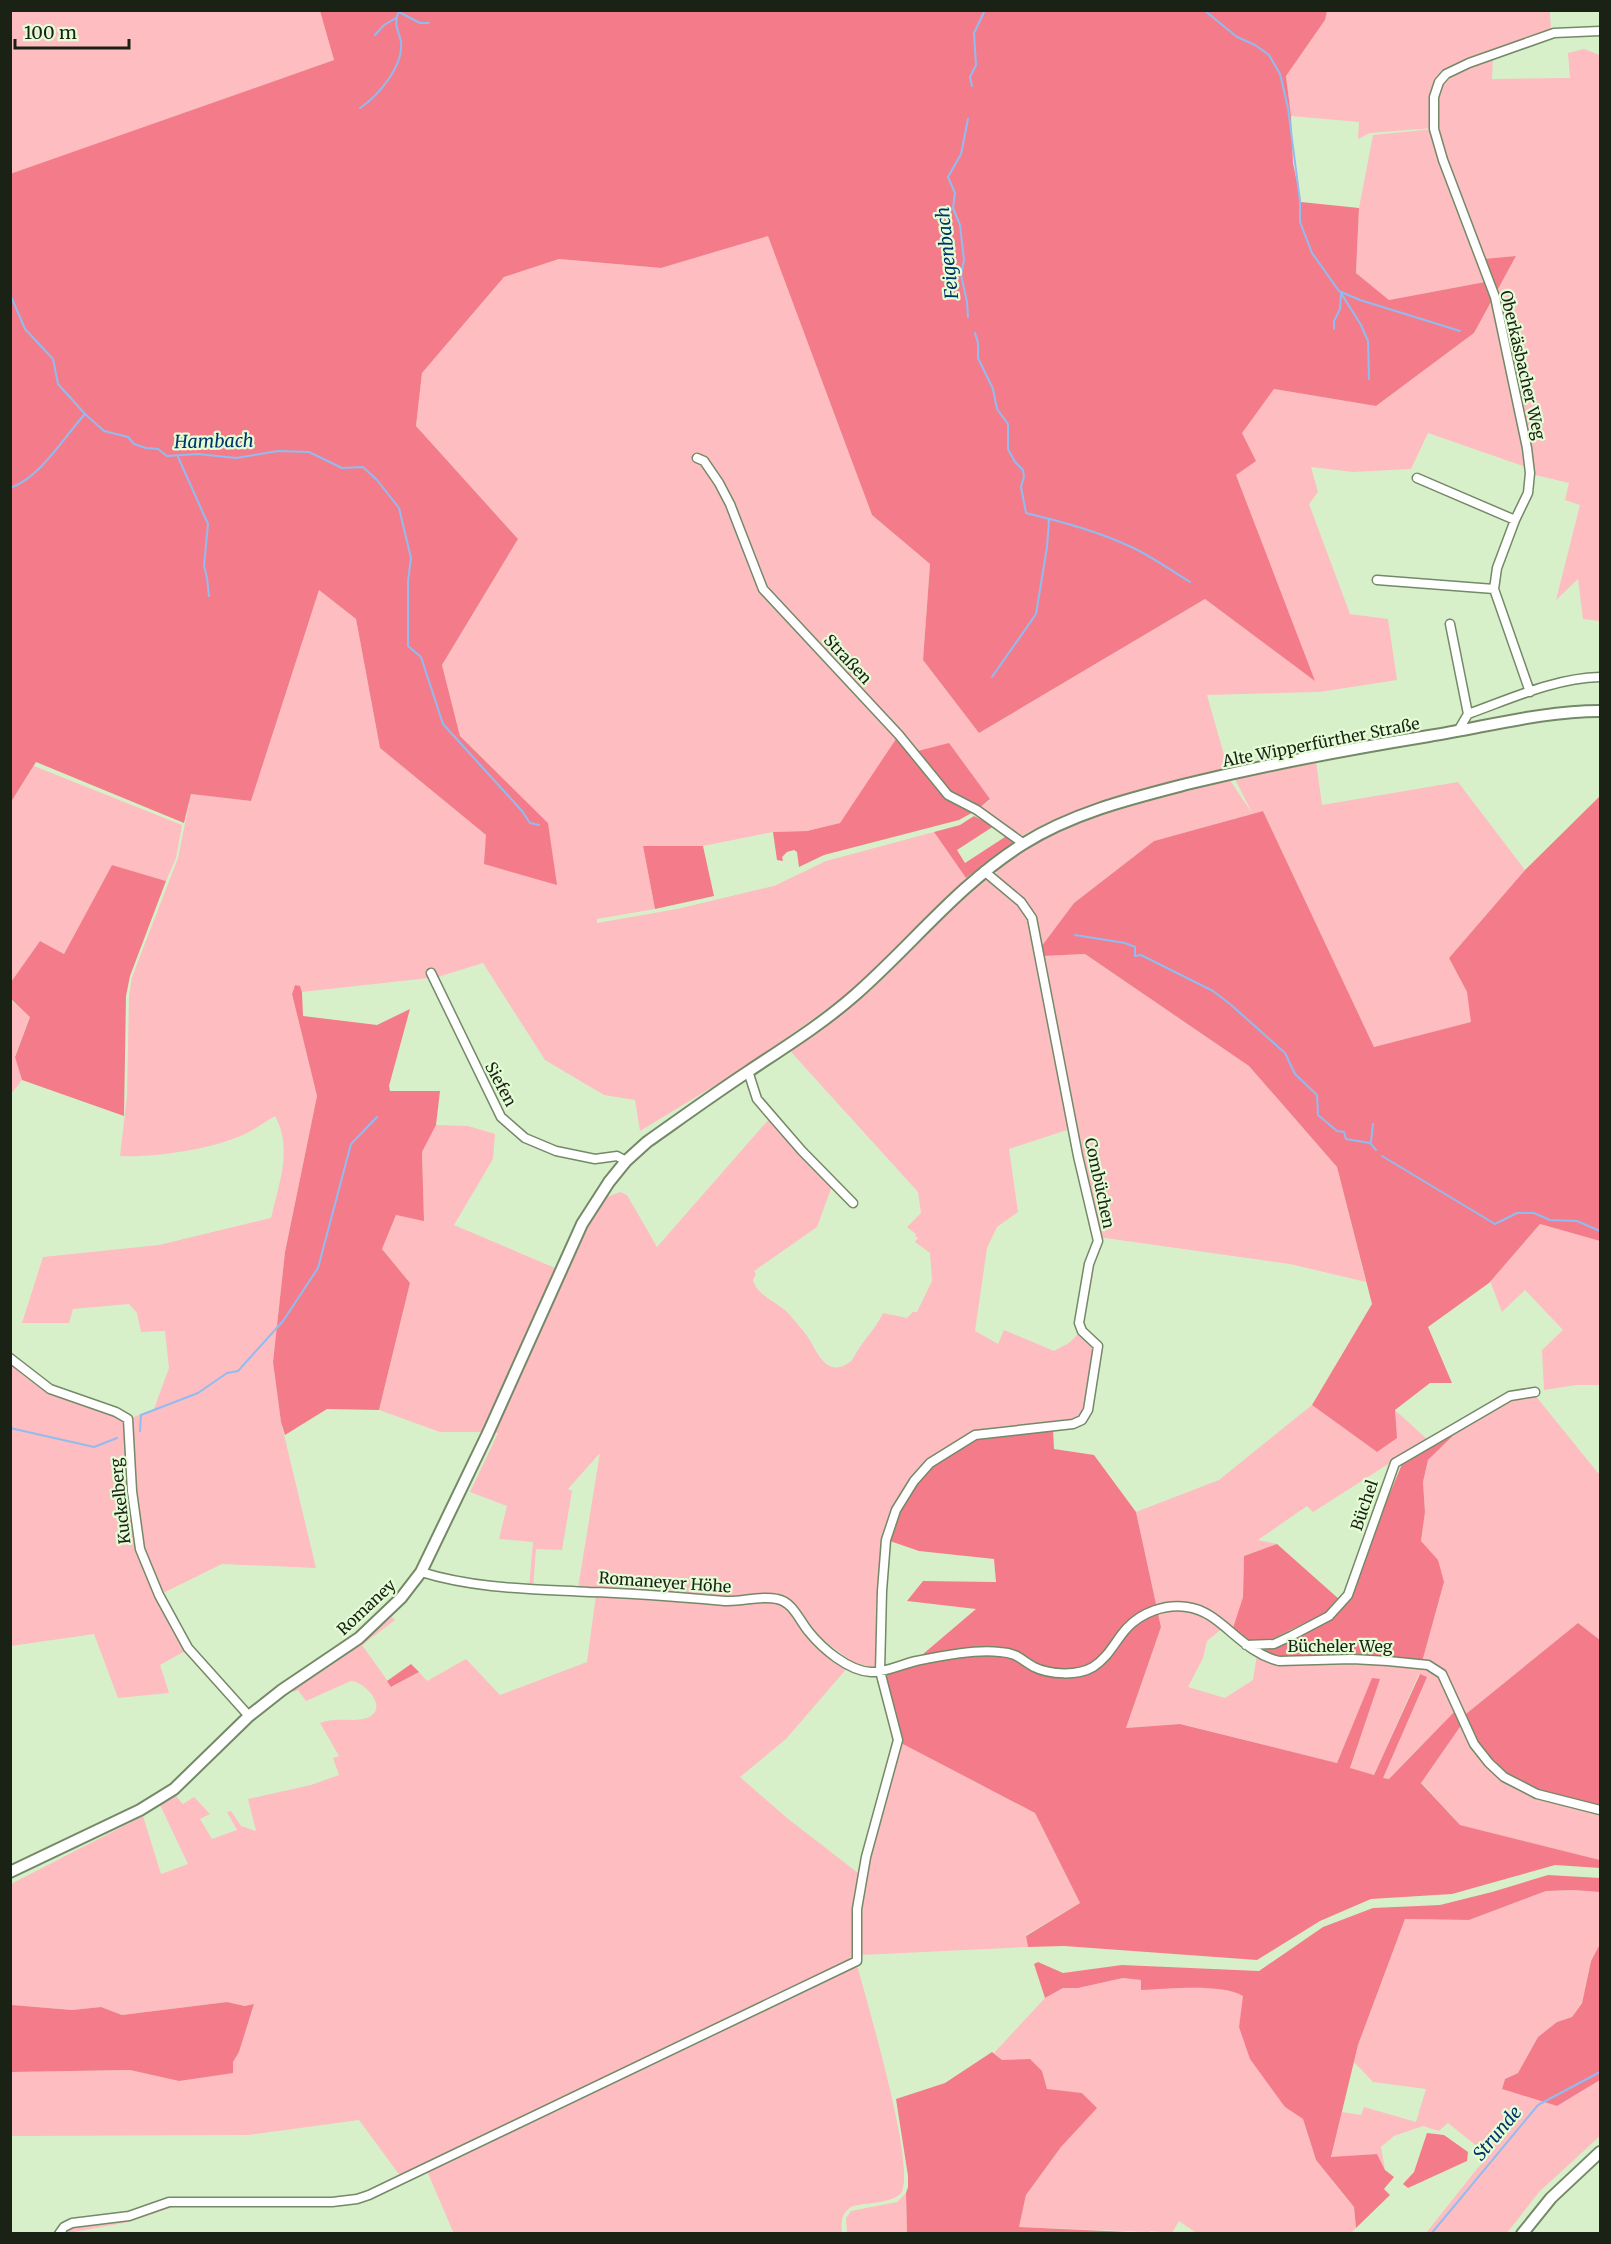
<svg xmlns="http://www.w3.org/2000/svg" width="1611" height="2244" viewBox="0 0 1611 2244" font-family="Merriweather,serif">
<rect width="100%" height="100%" fill="#d8f0ca"/>
<path fill="#fdbdc1" d="M10,11H320L334,60L11,174Z
M1327,11H1550L1551,32L1436,81L1433,128L1370,133L1358,139L1359,122L1291,116L1286,76L1325,20Z
M1584,49L1600,55V621L1583,619L1578,579L1556,600L1580,505L1565,500L1569,483L1531,474L1529,468L1428,433L1411,469L1353,472L1311,467L1318,492L1309,504L1350,614L1388,619L1397,680L1319,692L1207,695L1228,769C1156,787 1088,802 1021,836L1001,821L977,810L990,800L914,752L897,739L840,823L807,831L773,832L703,846H643L655,909L597,919V923L677,909L774,886L826,861L934,832L966,878L849,993L747,1066L640,1131L635,1100L604,1095L545,1060L483,963L438,977L302,992L300,986L295,985L292,994L317,1096L285,1252L273,1362L281,1422L316,1568L222,1564L161,1594L144,1549L135,1490L131,1418L154,1409L169,1368L165,1331L141,1332L137,1313L129,1304L73,1309L69,1323H22L43,1257L159,1245L271,1218C279,1183 293,1149 275,1116C267,1121 259,1126 251,1131C221,1148 156,1158 120,1156L127,1096L129,996L132,977L178,858L191,794L251,801L319,590L356,619L380,748L486,835L548,823L460,736L442,665L518,539L416,426L422,373L504,277L559,259L661,268L768,235L872,515L930,564L923,660L979,733L1205,599L1314,680L1236,475L1241,433L1274,389L1376,406L1474,333L1516,256L1483,259C1465,211 1431,149 1437,97C1438,90 1443,83 1446,76L1493,54L1492,79L1570,78L1568,53Z
M1434,129L1489,281L1389,300L1356,273L1359,208L1373,135Z
M1316,761L1322,805L1458,782L1525,870L1449,958L1467,992L1472,1022L1374,1047L1263,811L1154,841L1074,903L1041,947L1025,904L997,876L996,868C1023,851 1051,833 1081,820C1128,800 1180,791 1229,779L1252,813L1234,777Z
M34,766L182,825L176,858L166,881L112,865L64,954L40,941L11,982V802Z
M984,878L1021,904L1031,921L1073,1128L1009,1149L1018,1212L997,1227L987,1248L975,1331L998,1344L1004,1330L1054,1351L1069,1343L1081,1331L1097,1346L1087,1409L1082,1418L1053,1426L885,1540L882,1671L851,1661L811,1631L783,1598L749,1599L578,1588L600,1453L568,1489L572,1491L562,1550L536,1549L533,1588H529L533,1542L499,1539L507,1506L470,1492L498,1433L491,1432L585,1227L607,1197L620,1192L627,1195L657,1247L770,1118L832,1186L817,1227L754,1271L756,1274L753,1280C757,1296 778,1302 789,1314C795,1322 804,1330 809,1339C818,1353 827,1379 850,1362C854,1359 856,1352 860,1347C868,1335 877,1326 883,1313L907,1318L913,1312H917L932,1281L930,1253L915,1242L918,1238L915,1236L916,1234L907,1227L921,1213L918,1192L791,1052L801,1040Z
M1085,954L1249,1066L1337,1167L1366,1282L1290,1264L1098,1237L1043,956Z
M10,999L30,1016L15,1056L22,1080L11,1094Z
M436,1125L468,1126L495,1134L493,1159L454,1225L555,1268L487,1432H440L379,1410L410,1283L382,1249L396,1215L424,1220L422,1152Z
M1540,1224L1600,1241V1385H1577L1544,1390L1542,1350L1563,1330L1525,1290L1502,1312L1490,1281Z
M10,1358L50,1391L117,1414L128,1422L141,1549L187,1650L160,1665L169,1693L118,1698L94,1634L11,1646Z
M1534,1394L1598,1473L1600,1472V1640L1578,1623L1461,1718L1443,1672L1422,1662L1444,1582L1421,1541L1425,1512L1423,1482L1428,1460L1464,1425L1511,1398Z
M1312,1405L1377,1452L1395,1410L1429,1441L1404,1454L1313,1512L1307,1506L1258,1540L1277,1544L1244,1556L1243,1597L1232,1631L1208,1612L1157,1609L1136,1512L1219,1480Z
M596,1595L771,1600L784,1605L848,1667L786,1739L740,1777L787,1818L858,1873L853,1912L854,1949L852,1959L401,2177L359,2120L248,2135L11,2136L10,2072L130,2070L179,2081L233,2062L239,2052L254,2005L246,2006L227,2002L122,2015L101,2007L72,2010L12,2005L11,1884L143,1816L161,1874L188,1864L160,1805L174,1794L183,1804L194,1797L210,1814L200,1819L212,1839L237,1830L227,1812L231,1811L241,1826L256,1831L248,1799L311,1785L339,1775L333,1758L339,1756L320,1723C338,1716 359,1724 371,1716C387,1706 364,1681 351,1681L306,1701L298,1690L294,1692L293,1690L329,1667L392,1617L395,1620L362,1645L392,1687L419,1672L427,1681L466,1659L500,1695L587,1662Z
M1189,1608L1223,1628L1207,1641L1203,1658L1188,1687L1225,1698L1253,1680L1257,1655L1422,1665L1440,1675L1456,1710L1389,1779L1382,1778L1426,1677L1419,1674L1374,1775L1350,1769L1379,1679H1372L1337,1763L1181,1724L1126,1728L1161,1627L1158,1611Z
M1462,1724L1600,1811V1860L1460,1825L1421,1782Z
M899,1742L1035,1813L1080,1903L1026,1935L1028,1947L861,1955L863,1888L888,1794Z
M1573,1890L1600,1892V1944L1591,1961L1582,2002L1572,2017L1557,2022L1538,2037L1518,2073L1505,2079L1502,2089L1557,2106L1600,2080V2136L1539,2192L1507,2233H1426L1488,2155L1448,2123L1439,2131L1423,2126L1394,2136L1381,2147L1385,2170L1377,2154L1331,2158L1342,2112L1361,2115L1364,2107L1416,2122L1426,2089L1373,2082L1354,2062L1358,2045L1405,1919L1469,1920L1546,1891Z
M855,1966L858,1968C867,2003 917,2169 901,2193C894,2203 865,2203 853,2206C841,2212 841,2222 842,2233L454,2234L427,2171L550,2112L558,2111L567,2103Z
M1123,1978L1141,1980V1989C1168,1989 1222,1983 1244,1996L1239,2027L1285,2107L1303,2119L1316,2160L1354,2207L1356,2228L1350,2234H1198L1179,2221L1172,2233L1150,2231L1149,2232L1019,2227L1026,2195L1061,2147L1096,2108L1082,2093L1047,2090L1042,2071L1002,2060L994,2053L1045,1998L1063,1988H1078Z
M906,2193L907,2233H847L846,2218L851,2211L897,2202Z
M171,2204H182L129,2222L63,2234L69,2228Z"/>
<path fill="#f47c8a" d="M320,11H1327L1325,20L1286,76L1291,116L1293,163L1301,202L1359,208L1356,273L1389,300L1490,281L1483,259L1516,256L1474,333L1376,406L1274,389L1242,433L1256,461L1236,475L1315,681L1205,599L979,733L923,660L930,564L872,515L768,236L661,268L559,259L504,277L422,373L416,426L518,539L442,665L460,736L548,823L557,885L484,864L486,835L380,748L356,619L319,590L251,801L191,794L184,823L36,762L11,802L10,174L334,60Z
M896,739L914,752L949,743L990,799L977,810L959,820L824,855L799,867L797,852L794,850L787,852L782,857L783,861L777,860L773,832L807,831L840,823Z
M1600,796V1241L1540,1224L1489,1283L1428,1327L1452,1383H1430L1395,1410L1397,1438L1377,1452L1312,1405L1372,1304L1337,1167L1249,1066L1085,954L1043,956L1041,947L1074,903L1154,841L1263,811L1374,1047L1471,1022L1467,992L1449,958L1525,870Z
M974,816L994,826L957,850L965,863L1008,835L1014,842L966,878L934,832L960,825Z
M643,846H703L714,896L655,909Z
M112,865L166,881L130,976L126,996L124,1116L22,1080L15,1057L30,1017L10,998L11,982L40,941L64,954Z
M295,985L300,986L302,992L303,1016L377,1025L410,1009L389,1086L390,1091H440L436,1125L422,1152L424,1221L396,1215L382,1249L410,1283L379,1410L327,1409L285,1435L281,1422L273,1362L285,1252L317,1096L292,994Z
M1464,1425L1428,1460L1423,1482L1425,1512L1421,1541L1438,1560L1444,1582L1422,1662L1278,1659L1257,1651L1330,1615L1349,1596L1359,1567L1405,1457Z
M1053,1429L1054,1449L1094,1455L1136,1512L1161,1627L1126,1728L1180,1724L1337,1763L1372,1678L1380,1679L1350,1768L1374,1775L1420,1674L1427,1677L1383,1778L1389,1779L1456,1710L1462,1724L1421,1783L1460,1825L1600,1860V1868L1555,1865L1452,1894L1371,1899L1320,1921L1257,1960L1064,1946L1028,1947L1026,1936L1080,1903L1035,1813L899,1742L884,1672L909,1666L976,1609L907,1601L923,1581L996,1582L994,1559L919,1551L887,1540L898,1510L931,1464L978,1437Z
M1277,1544L1340,1600L1327,1612L1254,1648L1232,1631L1243,1597L1244,1556Z
M1578,1623L1600,1640V1807C1563,1799 1515,1793 1489,1761C1479,1748 1470,1732 1461,1718Z
M411,1664L419,1672L391,1687L387,1681Z
M1548,1875L1600,1878V1892L1573,1890L1546,1891L1469,1920L1405,1919L1358,2045L1331,2157L1377,2154L1385,2170L1394,2177L1384,2189L1390,2195L1356,2228L1354,2207L1316,2160L1303,2119L1285,2107L1250,2059L1239,2027L1243,1996C1222,1983 1167,1989 1141,1990V1980L1123,1978L1078,1988H1063L1045,1998L1034,1964L1038,1962L1063,1973L1122,1965L1259,1971L1323,1927L1373,1908L1440,1905L1492,1892Z
M1600,1944V2080L1557,2106L1502,2089L1505,2079L1518,2073L1538,2037L1557,2022L1572,2017L1582,2003L1591,1961Z
M10,2000L12,2005L72,2010L101,2007L122,2015L227,2002L245,2006L254,2004L239,2052L233,2062V2073L179,2081L130,2070L11,2072Z
M992,2052L1002,2060L1030,2059L1042,2071L1047,2089L1082,2093L1097,2108L1061,2147L1026,2195L1019,2227L1150,2233H907L906,2193L908,2187V2176L896,2099L945,2083Z
M1427,2133L1444,2135L1468,2152L1467,2161L1408,2188L1403,2184L1414,2172Z"/>
<g fill="none" stroke-linecap="round" stroke-linejoin="round">
<path stroke="#91bcf0" stroke-width="2" d="M1204,10L1237,37L1255,45L1269,55L1280,74L1288,108L1300,201V222L1312,253L1339,291L1360,300L1460,331
M399,12L420,23H429
M375,35L384,25L396,18
M972,86L970,77L976,65L974,33L985,10
M360,108C378,96 404,66 401,42C398,26 393,28 399,10
M968,119L961,154L948,177L955,193L953,208L960,225L964,260L961,275L967,302L968,317
M1341,293L1361,325L1368,341L1369,379
M10,294L25,329L53,359L58,384L85,414L104,431L128,437L134,444L146,448L158,449L167,456L198,454L236,458L278,451L309,452L342,468L363,467L377,480L399,508L411,558L408,581V646L421,657L443,724L522,811L530,823L539,825
M1334,329V321L1340,309L1341,294
M975,333L978,343V358L993,389L997,409L1008,424V449L1015,462L1023,470L1024,477L1021,487L1026,513C1061,522 1095,530 1129,546C1150,555 1170,570 1190,582
M178,457L208,524L204,566L207,578L209,596
M10,488C40,478 64,437 85,414
M992,677L1036,614L1047,547L1049,521L1047,518
M1075,935L1125,943L1135,947V956L1141,955L1213,991L1230,1004L1285,1053L1295,1074L1317,1095L1318,1115L1337,1131L1344,1132L1346,1139L1370,1143L1376,1150
M1371,1142L1373,1124
M1382,1156L1495,1224L1517,1213H1534L1550,1220L1577,1221L1600,1231
M10,1428L94,1447L117,1438
M140,1431L141,1415L198,1393L227,1373L238,1371L283,1321L318,1268L351,1144L377,1117
M1431,2234L1538,2105L1600,2072"/>
<g stroke="#748967" stroke-width="11">
<path id="minor" d="M697,458L704,461L719,483L730,504L763,589L899,735L948,795L977,810L1024,844
M1417,478L1515,520
M1377,580L1494,589
M1450,624L1468,714
M1530,692L1494,589L1497,568L1515,520L1528,493L1530,473L1527,448L1495,297L1443,160L1434,129V97L1439,82L1446,74L1469,63L1554,33L1600,31
M1458,731L1468,714C1510,699 1555,678 1600,677
M431,973L501,1117L525,1138L556,1151L595,1159L617,1156L626,1161
M748,1071L757,1099L802,1151L853,1203
M10,1358L50,1389L116,1412L128,1419L132,1491L140,1549L159,1595L188,1648L249,1716
M421,1572C476,1589 532,1589 589,1592C634,1593 680,1597 725,1601C743,1602 760,1595 777,1599C793,1602 799,1620 809,1632C822,1648 848,1671 871,1672C885,1673 902,1664 916,1661C941,1656 975,1649 1000,1652C1017,1653 1020,1659 1034,1667C1050,1675 1078,1676 1093,1667C1109,1657 1115,1641 1127,1628C1142,1612 1165,1604 1187,1607C1221,1611 1240,1652 1279,1661L1352,1659L1388,1661L1428,1665L1442,1674L1474,1744L1489,1763L1504,1777L1537,1794L1600,1810
M1246,1645L1274,1644L1291,1636L1329,1616L1348,1595L1395,1463L1510,1396L1535,1392
M59,2234L64,2227L72,2223L129,2216L169,2202H332L357,2199L369,2195L857,1961V1909L866,1857L898,1740L880,1671L882,1591L886,1540L896,1510L914,1481L930,1463L975,1435L1073,1424L1082,1420L1088,1410L1098,1346L1082,1331L1079,1323L1089,1264L1098,1241L1078,1156L1032,918L1021,902L984,871"/>
</g>
<g stroke="#748967" stroke-width="14">
<path id="major" d="M10,1872L140,1810L174,1789L249,1716L282,1690L359,1638L401,1598L421,1572L488,1433L582,1224L609,1182L626,1161L647,1142C681,1118 714,1094 749,1071C785,1047 822,1024 855,995C912,945 958,885 1023,844C1074,812 1133,798 1191,783C1270,764 1349,749 1429,736C1486,727 1542,711 1600,711
M1522,2234L1551,2198L1600,2152"/>
</g>
<use href="#minor" stroke="#fff" stroke-width="8"/>
<use href="#major" stroke="#fff" stroke-width="10"/>
</g>
<g text-anchor="middle" dominant-baseline="central" stroke-width="4.5" stroke-linejoin="round" paint-order="stroke">
<g font-size="16" fill="#1a2215" stroke="#e5fdd7">
<text transform="translate(1523 365) rotate(77)">Oberkäsbacher Weg</text>
<text transform="translate(848 659) rotate(47)">Straßen</text>
<text transform="translate(1321 742) rotate(-11)">Alte Wipperfürther Straße</text>
<text transform="translate(501 1084) rotate(62)">Siefen</text>
<text transform="translate(1100 1183) rotate(78)">Combüchen</text>
<text transform="translate(120 1501) rotate(-96)">Kuckelberg</text>
<text transform="translate(1364 1505) rotate(-71)">Büchel</text>
<text transform="translate(665 1582) rotate(4)">Romaneyer Höhe</text>
<text transform="translate(366 1607) rotate(-43)">Romaney</text>
<text x="1340" y="1646">Bücheler Weg</text>
</g>
<g font-size="18" font-style="italic" fill="#003369" stroke="#e5fdd7">
<text transform="translate(947 253) rotate(-96)">Feigenbach</text>
<text transform="translate(214 441) rotate(-1)">Hambach</text>
<text transform="translate(1497 2133) rotate(-50)">Strunde</text>
</g>
</g>
<rect width="1611" height="2244" fill="none" stroke="#1a2215" stroke-width="24"/>
<path d="M15 39v9h114v-9" fill="none" stroke="#1a2215" stroke-width="3"/>
<text x="24" y="39" font-size="18" fill="#1a2215" stroke="#e5fdd7" stroke-width="4.5" paint-order="stroke">100 m</text>
</svg>
